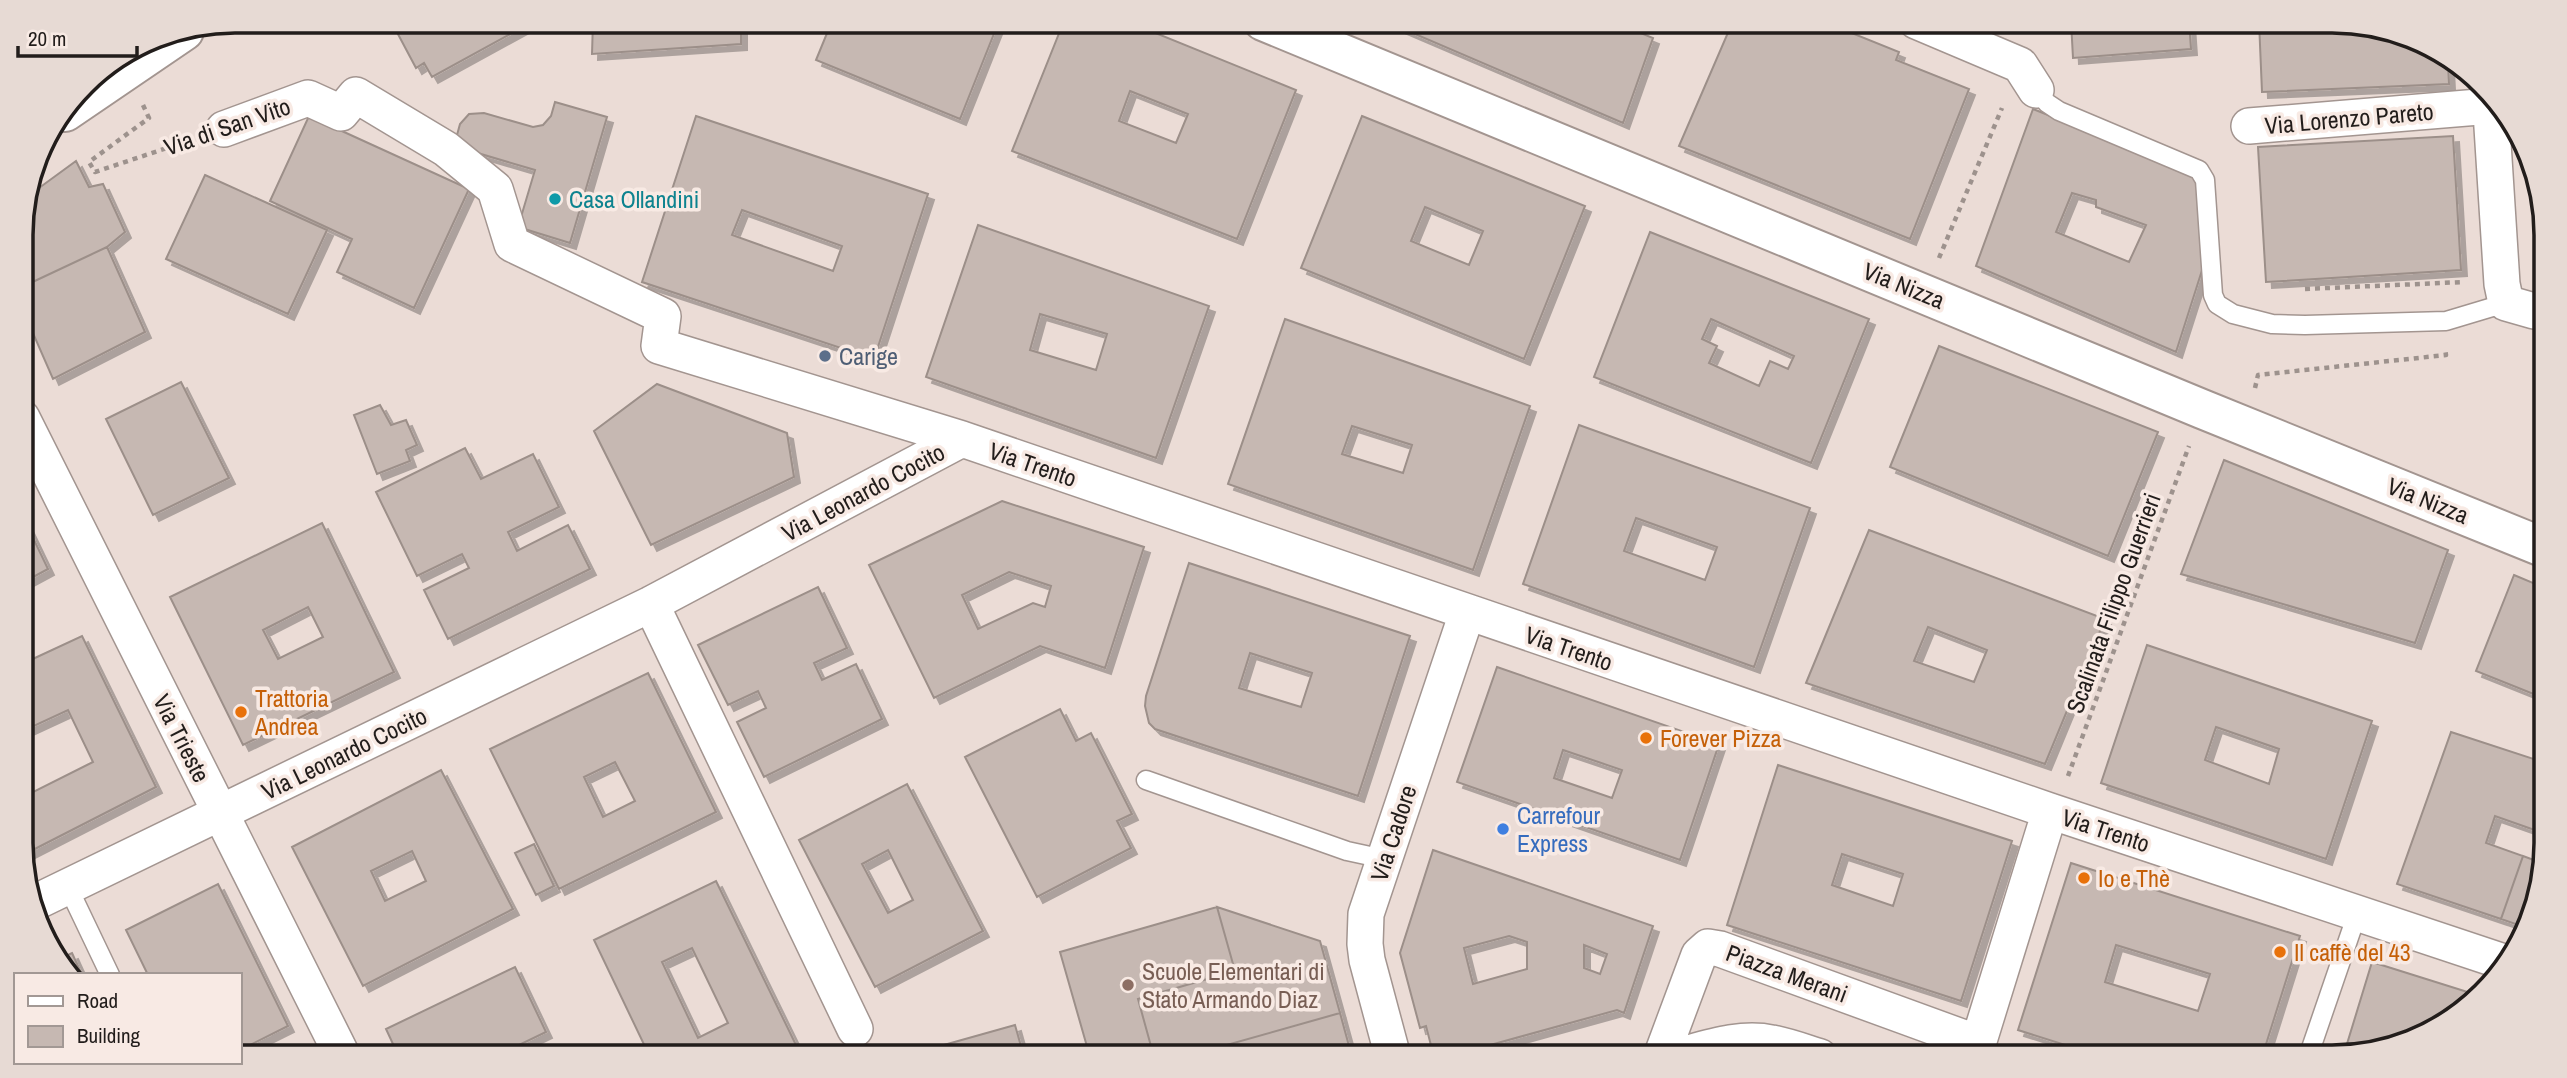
<svg xmlns="http://www.w3.org/2000/svg" width="2567" height="1078" viewBox="0 0 2567 1078" font-family="'Archivo Narrow',sans-serif">
<defs>
<filter id="shadow"><feDropShadow dx="6" dy="6" stdDeviation="0" flood-color="#0004"/></filter>
</defs>
<rect width="100%" height="100%" fill="#ebdcd6"/>
<path fill="#c6b8b2" stroke="#9c8f89" stroke-width="2" fill-rule="evenodd" filter="url(#shadow)" d="M391,21H534L432,77L424,63L416,68Z
M593,21H741V44L592,54Z
M832,21H999L960,119L816,60Z
M1064,21H1126L1296,90L1237,239L1012,151ZM1130,91L1188,114L1176,143L1119,121Z
M1396,21H1556L1582,32L1586,21H1642L1638,32L1653,38L1623,123L1394,25Z
M1733,21H1822L1899,52L1896,60L1969,89L1910,239L1679,146Z
M2071,21H2189L2191,49L2073,58Z
M2259,21L2336,22L2413,37L2448,64L2449,84L2262,92Z
M555,102L607,117L570,243L518,227L535,170L454,146L460,124L469,114L484,113L533,127L543,125L551,116Z
M2033,109L2196,174L2204,264L2176,352L1976,266ZM2072,193L2096,200V207L2146,225L2129,262L2056,232Z
M309,116L469,189L414,308L337,272L352,239L270,201Z
M696,116L928,194L874,359L642,282ZM742,210L842,246L833,271L732,235Z
M1362,116L1585,206L1524,359L1301,268ZM1425,207L1483,231L1469,265L1411,241Z
M2453,136L2461,270L2266,282L2258,147Z
M76,161L89,187L103,184L125,232L107,247L22,287L21,221L28,196Z
M205,175L327,230L288,314L166,259Z
M2536,187L2544,208V265H2540Z
M978,225L1209,306L1156,458L926,377ZM1040,314L1107,334L1096,370L1030,350Z
M1650,232L1869,319L1811,463L1594,377ZM1711,319L1794,356L1788,369L1770,361L1759,386L1709,363L1717,346L1702,339Z
M107,247L145,332L53,379L22,308V287Z
M1285,319L1530,406L1473,570L1228,484ZM1352,426L1412,445L1403,473L1342,454Z
M1939,346L2158,432L2108,556L1890,467Z
M181,382L229,478L153,515L106,419Z
M657,384L787,433L794,477L651,545L594,431Z
M380,405L391,425L406,420L417,445L406,450L410,461L377,474L354,415Z
M1579,425L1810,508L1754,667L1523,584ZM1636,518L1717,547L1705,580L1624,551Z
M465,448L481,479L533,454L559,507L508,532L517,551L568,525L590,569L448,639L424,590L469,568L462,554L417,576L376,492Z
M2224,460L2448,550L2415,643L2181,574Z
M1002,501L1144,547L1105,668L1040,646L934,698L869,565ZM1009,572L1051,586L1045,607L1033,603L978,629L962,595Z
M22,515L48,569L22,583Z
M322,523L394,672L243,745L170,597ZM308,607L323,637L278,659L263,630Z
M1869,530L2105,619L2045,764L1806,683ZM1928,627L1987,650L1974,682L1914,661Z
M1189,563L1410,636L1358,796L1155,729L1149,723L1145,706L1146,696ZM1250,653L1312,673L1301,707L1239,688Z
M2514,575L2545,588L2546,699L2476,671Z
M818,587L847,648L814,663L822,680L856,664L882,719L764,777L737,722L766,708L758,691L728,705L698,645Z
M82,636L156,787L23,855V797L93,762L68,710L23,731L22,664Z
M2147,645L2372,721L2326,859L2101,783ZM2216,727L2279,749L2269,784L2205,760Z
M1497,667L1719,744L1680,860L1457,782ZM1563,750L1622,770L1612,798L1554,778Z
M648,673L716,812L559,889L490,749ZM615,762L635,801L603,817L584,777Z
M1060,709L1076,741L1091,733L1132,814L1117,821L1131,848L1037,897L965,757Z
M2451,732L2546,763V834L2495,816L2486,843L2523,856L2501,919L2397,884Z
M1778,765L2012,841L1961,1001L1727,925ZM1842,854L1903,874L1893,906L1832,885Z
M441,770L513,909L363,986L292,847ZM412,851L426,881L385,901L371,871Z
M907,784L983,931L875,987L799,840ZM888,850L913,900L888,913L862,864Z
M534,844L554,886L536,895L515,853Z
M1433,850L1653,926L1624,1013L1617,1010L1447,1057H1434L1426,1026L1420,1028L1400,953ZM1509,936L1527,942V969L1473,984L1464,948ZM1584,945L1607,954L1600,974L1584,968Z
M2523,856L2542,863L2527,928L2501,919Z
M2071,863L2300,936L2262,1057H2103L2018,1030ZM2116,945L2210,974L2198,1011L2105,982Z
M716,881L796,1045L772,1057H650L594,940ZM692,948L728,1023L698,1038L662,962Z
M218,884L288,1026L240,1050V975H148L126,930Z
M1217,907L1235,971L1138,999L1154,1057H1090L1060,952Z
M1217,907L1320,941L1340,1013L1184,1057H1154L1138,999L1235,971Z
M72,953L82,975L66,973L59,959Z
M2372,962L2477,995H2478L2451,1021L2343,1057Z
M515,967L546,1032L494,1057H399L386,1029Z
M1340,1013L1352,1057H1184Z
M1015,1025L1024,1057H901Z"/>
<g fill="none" stroke-linecap="round" stroke-linejoin="round">
<g stroke="#a39590" stroke-width="21">
<path id="lane" d="M2036,90L2047,103L2059,111L2199,170L2205,180L2213,295L2217,304L2233,314L2272,324L2305,325L2446,321L2506,303
M1146,780L1347,851L1384,859
M68,887L110,975
M2308,1057L2357,914"/>
</g>
<g stroke="#a39590" stroke-width="38">
<path id="street" d="M1916,21L2020,65L2036,90
M2490,96L2502,284L2506,303L2534,311H2544
M2249,126L2491,106
M224,129L308,98L341,113L356,95L446,149L495,189L512,244L663,316L659,346L962,439L2050,811L2507,963
M22,418L343,1057
M651,604L855,1029
M36,902L651,604L962,439
M1393,1057L1367,960L1365,944L1366,914L1467,613
M1661,1057L1699,955L1708,947L1720,949L1978,1043
M1674,1057C1705,1049 1739,1036 1772,1043C1788,1046 1804,1052 1820,1057
M1974,1057L2050,811"/>
</g>
<g stroke="#a39590" stroke-width="42">
<path id="secondary" d="M1263,21L2202,409L2545,548
M65,112L184,31"/>
</g>
<path stroke="#9d928d" stroke-width="4.5" stroke-dasharray="5 5" stroke-linecap="butt" d="M143,105L149,118L89,162L95,172L191,140
M1939,258L2002,108
M2305,289L2464,282
M2255,388L2258,375L2446,355L2445,348
M2068,776L2189,446"/>
<use href="#lane" stroke="#fff" stroke-width="18"/>
<use href="#street" stroke="#fff" stroke-width="35"/>
<use href="#secondary" stroke="#fff" stroke-width="38"/>
</g>
<circle fill="#0f9aa8" stroke="#f8eae4" stroke-width="2.5" cx="555" cy="199" r="7"/>
<circle fill="#5c6f8a" stroke="#f8eae4" stroke-width="2.5" cx="825" cy="356" r="7"/>
<g fill="#e8710a" stroke="#f8eae4" stroke-width="2.5">
<circle cx="241" cy="712" r="7"/>
<circle cx="1646" cy="738" r="7"/>
<circle cx="2084" cy="878" r="7"/>
<circle cx="2280" cy="952" r="7"/>
</g>
<circle fill="#3f7fe0" stroke="#f8eae4" stroke-width="2.5" cx="1503" cy="829" r="7"/>
<circle fill="#8d6e63" stroke="#f8eae4" stroke-width="2.5" cx="1128" cy="985" r="7"/>
<g text-anchor="middle" dominant-baseline="central" stroke-width="7" stroke-linejoin="round" paint-order="stroke">
<g font-size="24" fill="#221d1b" stroke="#f8eae4">
<text transform="translate(2349 118) rotate(-5)">Via Lorenzo Pareto</text>
<text transform="translate(227 126) rotate(-19)">Via di San Vito</text>
<text transform="translate(1904 285) rotate(22)">Via Nizza</text>
<text transform="translate(1033 464) rotate(19)">Via Trento</text>
<text transform="translate(863 492) rotate(-28)">Via Leonardo Cocito</text>
<text transform="translate(2428 500) rotate(22)">Via Nizza</text>
<text transform="translate(2113 603) rotate(-70)">Scalinata Filippo Guerrieri</text>
<text transform="translate(1569 648) rotate(19)">Via Trento</text>
<text transform="translate(182 738) rotate(63)">Via Trieste</text>
<text transform="translate(344 753) rotate(-26)">Via Leonardo Cocito</text>
<text transform="translate(2106 830) rotate(18)">Via Trento</text>
<text transform="translate(1393 833) rotate(-72)">Via Cadore</text>
<text transform="translate(1787 973) rotate(20)">Piazza Merani</text>
</g>
<g font-size="24" fill="#0d838f" stroke="#f8eae4" text-anchor="start">
<text x="569" y="199">Casa Ollandini</text>
</g>
<g font-size="24" fill="#4e5e75" stroke="#f8eae4" text-anchor="start">
<text x="839" y="356">Carige</text>
</g>
<g font-size="24" fill="#c56008" stroke="#f8eae4" text-anchor="start">
<text x="255" y="698">Trattoria<tspan x="255" dy="28">Andrea</tspan></text>
<text x="1660" y="738">Forever Pizza</text>
<text x="2098" y="878">Io e Thè</text>
<text x="2294" y="952">Il caffè del 43</text>
</g>
<g font-size="24" fill="#366cbe" stroke="#f8eae4" text-anchor="start">
<text x="1517" y="815">Carrefour<tspan x="1517" dy="28">Express</tspan></text>
</g>
<g font-size="24" fill="#785e54" stroke="#f8eae4" text-anchor="start">
<text x="1142" y="971">Scuole Elementari di<tspan x="1142" dy="28">Stato Armando Diaz</tspan></text>
</g>
</g>
<path d="M0 0H2567V1078H0ZM235 33H2332A202 202 0 0 1 2534 235V843A202 202 0 0 1 2332 1045H235A202 202 0 0 1 33 843V235A202 202 0 0 1 235 33Z" fill="#e7dad4" fill-rule="evenodd"/>
<path fill="none" stroke="#221d1b" stroke-width="3.5" d="M235 33H2332A202 202 0 0 1 2534 235V843A202 202 0 0 1 2332 1045H235A202 202 0 0 1 33 843V235A202 202 0 0 1 235 33Z"/>
<rect x="14" y="973" width="228" height="91" fill="#f8eae4" stroke="#a29894" stroke-width="2"/>
<rect x="28" y="996" width="35" height="10" fill="#ffffff" stroke="#a29894" stroke-width="2"/>
<text x="77" y="1008" font-size="21" fill="#221d1b">Road</text>
<rect x="28" y="1026" width="35" height="21" fill="#c6b8b2" stroke="#a29894" stroke-width="2"/>
<text x="77" y="1043" font-size="21" fill="#221d1b">Building</text>
<path d="M18 46v10h119v-10" fill="none" stroke="#221d1b" stroke-width="3.5"/>
<text x="28" y="46" font-size="21" fill="#221d1b" stroke="#f8eae4" stroke-width="5" paint-order="stroke">20 m</text>
</svg>
